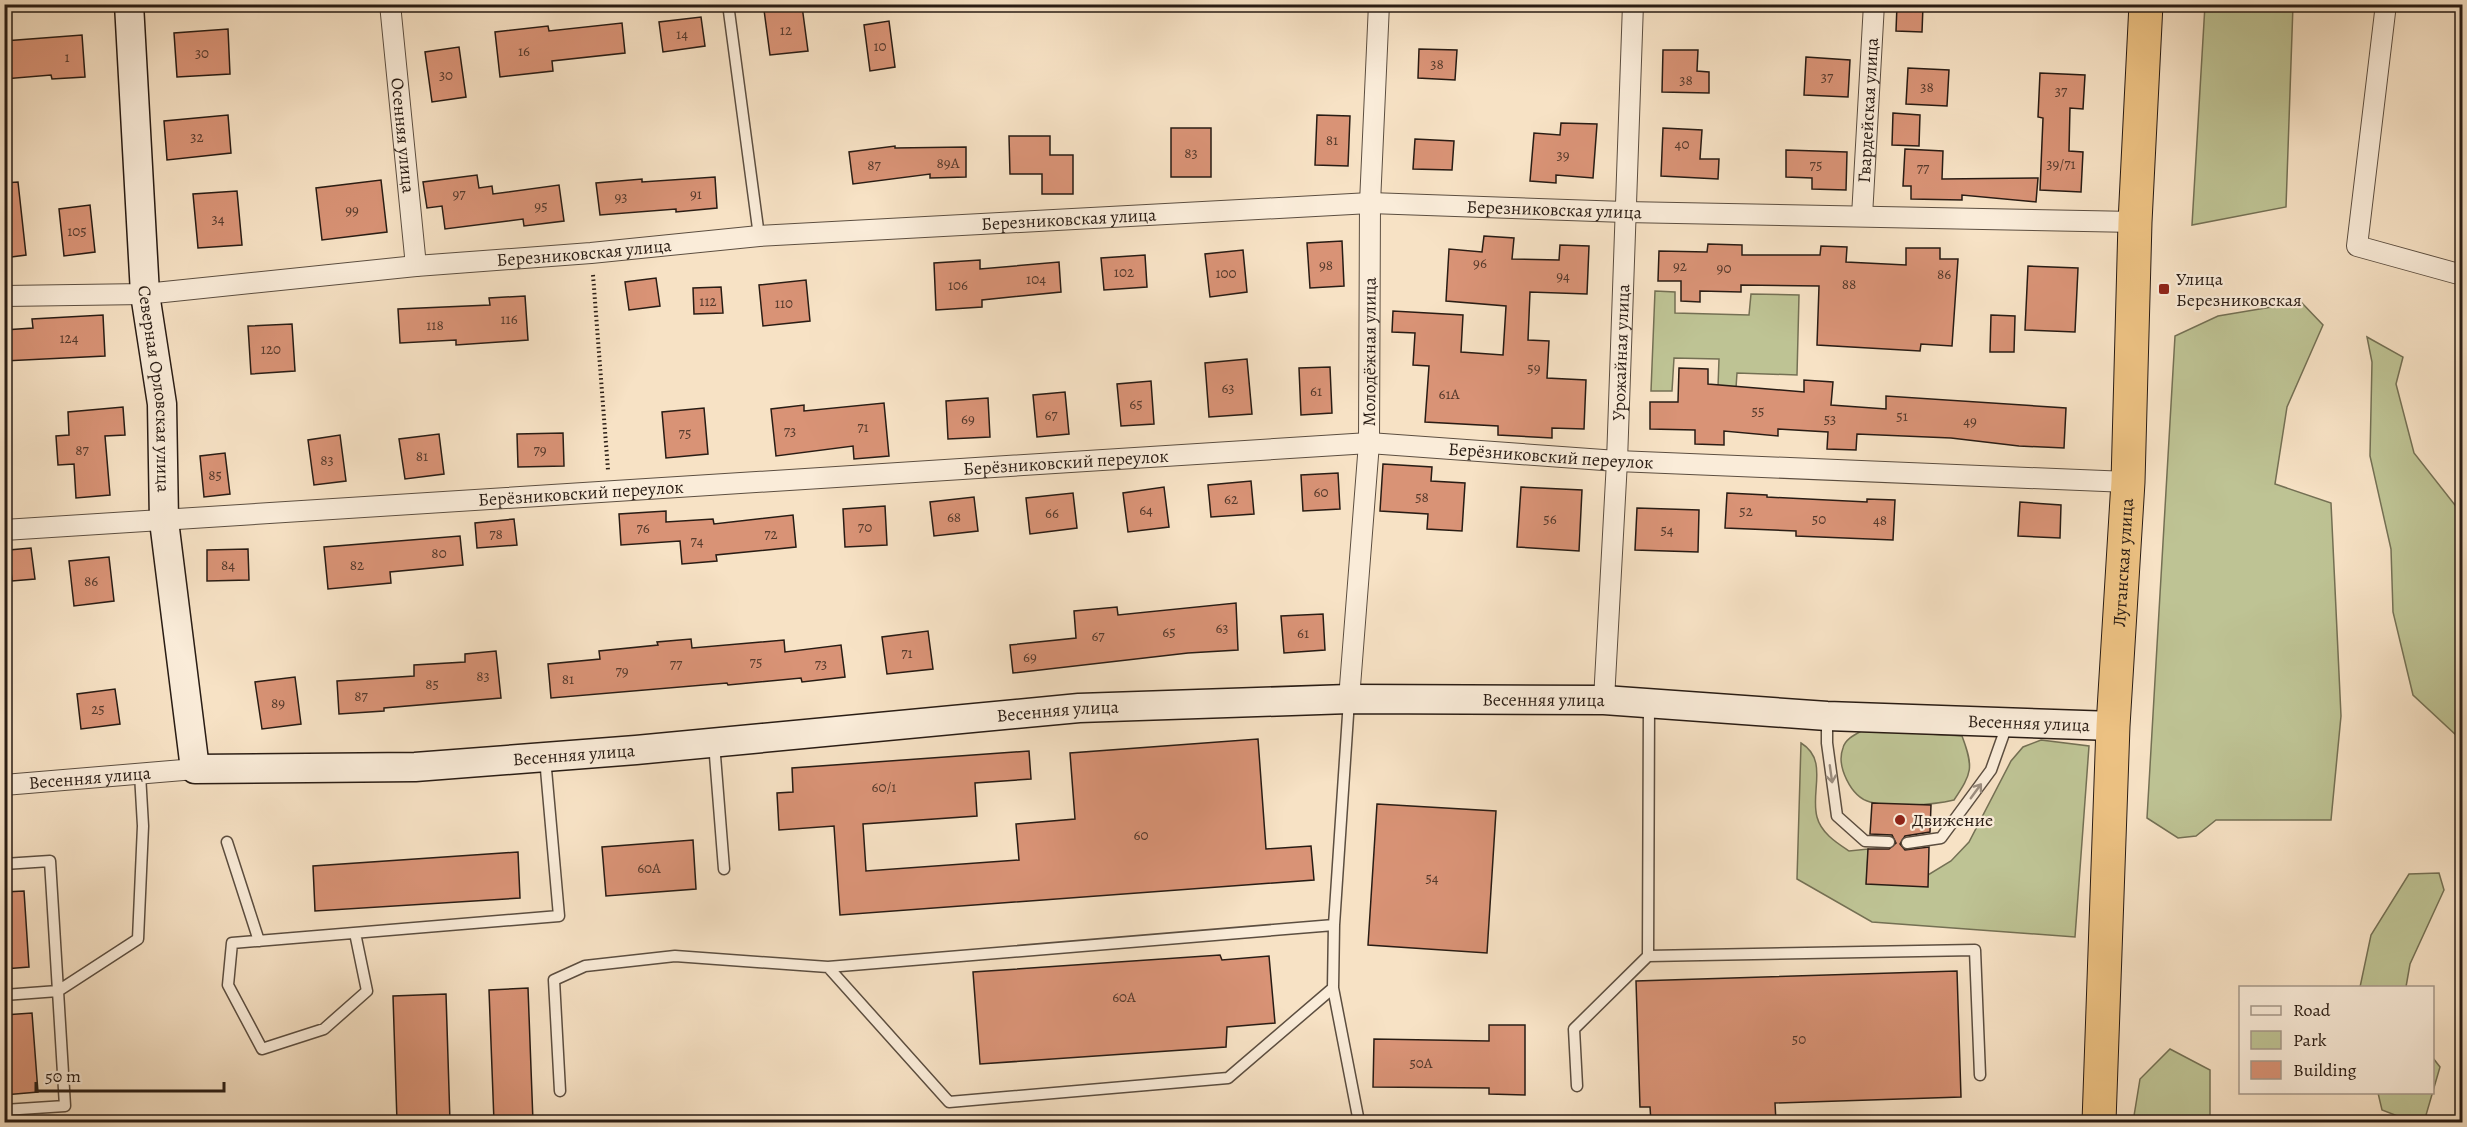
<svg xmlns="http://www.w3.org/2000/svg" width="2467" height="1127" viewBox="0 0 2467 1127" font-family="Alegreya,serif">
<rect width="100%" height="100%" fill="#f7e2c5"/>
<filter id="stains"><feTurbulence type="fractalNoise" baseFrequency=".00333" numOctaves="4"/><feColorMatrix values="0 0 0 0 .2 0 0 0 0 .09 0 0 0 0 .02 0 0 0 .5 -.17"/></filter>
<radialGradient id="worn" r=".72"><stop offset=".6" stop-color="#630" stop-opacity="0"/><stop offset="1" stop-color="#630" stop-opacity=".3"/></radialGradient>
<path fill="#bec394" stroke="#747054" stroke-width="1.5" d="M2205,5H2293L2286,207L2192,225Z
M1655,291L1675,292V313L1749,315L1751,294L1799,295L1797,375L1737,373L1736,388L1718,387L1719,359L1674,358L1672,391H1651Z
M2301,302L2323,325L2287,407L2275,484L2331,503L2341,716L2331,820H2216L2196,836L2178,838L2147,818L2175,336L2218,316Z
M2367,337L2403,357L2396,384L2414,453L2462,514V731L2456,735L2413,695L2393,612L2391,549L2370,456L2372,362Z
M1863,730L1962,736C1974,768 1972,773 1954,800C1932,805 1892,808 1870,802C1851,797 1836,766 1843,748C1845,739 1856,734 1863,730Z
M2041,740L2089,746L2075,937L1872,922L1797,879L1801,743C1829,760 1810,792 1817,817C1821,833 1837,843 1849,851L1868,849L1867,884L1928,875L1951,861L1969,842L2011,761L2023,747Z
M2439,873L2444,890L2410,964L2406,987H2360L2371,935L2409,874Z
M2170,1049L2210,1070V1122H2133L2140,1079Z
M2433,1058L2440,1067L2424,1122H2413L2382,1110L2378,1093L2432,1092Z"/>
<path fill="#d99376" stroke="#291c14" stroke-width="1.5" d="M1897,5L1923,6L1922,32L1896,31Z
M802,6L808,51L770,55L764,10Z
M701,17L705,46L663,52L659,22Z
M889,21L895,67L870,71L864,25Z
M622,23L625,53L552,61L553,71L500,77L495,32L548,26L549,31Z
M228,29L230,74L177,77L174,33Z
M82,35L85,77L52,79L51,75L4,79V41Z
M459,47L466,97L432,102L425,52Z
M1419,49L1457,50L1455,80L1418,78Z
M1663,50H1698L1697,71L1709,72V93L1662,92Z
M1806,57L1850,60L1848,97L1804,95Z
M1908,68L1949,70L1947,106L1906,104Z
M2040,73L2085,75L2083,109L2070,108L2069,151L2083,152L2081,192L2040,190L2043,118L2038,117Z
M1893,113L1920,115L1919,146L1892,145Z
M228,115L231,153L167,160L164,121Z
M1317,115L1350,116L1348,166L1315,165Z
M1561,123L1597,124L1593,178L1556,175V183L1530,181L1534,133L1560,135Z
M1171,128H1211V177H1171Z
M1663,128L1702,130L1700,159H1719L1718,179L1661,176Z
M1009,136H1050V155H1073V194H1042V174H1010Z
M1415,139L1454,141L1452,170L1413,169Z
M895,146V148L966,147V177L930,178V174L853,184L849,152Z
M1905,149L1943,151L1942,179L2038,178L2036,202L1962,195V200L1911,199V186H1903Z
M1786,150L1847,152L1846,190L1812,189V178L1786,177Z
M477,175L479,188L492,186L493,194L559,185L564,221L524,226L523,219L445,229L442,206L427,208L423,182Z
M715,177L717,208L676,212V209L600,215L596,183L642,179V182Z
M381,180L387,232L322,240L316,188Z
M18,182L26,255L4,258V183Z
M237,191L242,245L198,248L193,194Z
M90,205L95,252L64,256L59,209Z
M1484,236L1514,238L1512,259L1559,260L1560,245L1589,246L1587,294L1530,292L1528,340L1549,341L1547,378L1586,380L1584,429L1552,428V438L1498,435V426L1425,422L1429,366L1413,365L1415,333L1392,332L1393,311L1463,315L1461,352L1503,355L1506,306L1446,301L1449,249L1482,252Z
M1342,241L1344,286L1310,288L1307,243Z
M1708,244L1742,245V255H1820L1821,246L1847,247L1846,262L1906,265V248H1940V259H1958L1952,346L1921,344L1920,351L1817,345L1819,286L1741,285V292L1700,291V302L1681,301V281H1658L1659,251L1707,252Z
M1243,250L1247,292L1210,297L1205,254Z
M1145,255L1147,287L1104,290L1101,258Z
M980,260V269L1059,262L1061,292L982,300V307L936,310L934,263Z
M2028,266L2078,268L2075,332L2025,330Z
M656,278L660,306L629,310L625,282Z
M806,280L810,321L763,326L759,285Z
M721,287L723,313L694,314L693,288Z
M525,296L528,340L456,345V340L400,343L398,309L490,305L489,298Z
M103,315L105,356L4,361V330L33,328L32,319Z
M1991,315L2015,316L2014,352H1990Z
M292,324L295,371L251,374L248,326Z
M1247,359L1252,414L1209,417L1205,363Z
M1330,367L1332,413L1301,415L1299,368Z
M1679,368L1708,369V384L1804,392V380L1833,382L1831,405L1886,409V396L2066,408L2064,448L2019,446L1951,438L1857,434L1856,450L1827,449L1828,432L1778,429V436L1724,431V445L1695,444V430L1650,429V402H1678Z
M1151,381L1154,424L1121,426L1117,384Z
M1065,392L1069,434L1037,437L1033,395Z
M988,398L990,437L948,439L946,401Z
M884,403L889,456L854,459L853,446L776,456L771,409L804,405V411Z
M123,407L125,435L105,436L110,495L76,498L74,464L58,465L56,436L69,435L68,412Z
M704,408L708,454L666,458L662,412Z
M563,433L564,466L518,467L517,434Z
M439,434L444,474L405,479L399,439Z
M340,435L346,481L314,485L308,440Z
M225,453L230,494L204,497L200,456Z
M1383,464L1432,467L1431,481L1465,483L1462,531L1427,529L1428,514L1380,511Z
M1338,473L1340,509L1303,511L1301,475Z
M1251,481L1254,514L1211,517L1208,485Z
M1164,487L1169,527L1128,532L1123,493Z
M1521,487L1582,490L1579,551L1517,547Z
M1073,493L1077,528L1030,534L1026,498Z
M1727,493L1767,495V497L1867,502V499L1895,500L1893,540L1796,536V531L1725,528Z
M974,497L978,531L934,536L930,502Z
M2020,502L2061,505L2060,538L2018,536Z
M885,506L887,545L845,547L843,509Z
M1637,508L1699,510L1698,552L1635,550Z
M666,511V522L713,519L714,524L793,515L796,547L716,555L717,561L682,564L680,541L621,545L619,514Z
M514,519L517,545L477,548L475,523Z
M460,536L463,565L390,572L391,583L328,589L324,547Z
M31,548L35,579L12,581L9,550Z
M248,549L249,580L207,581V550Z
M109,557L114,601L74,606L69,561Z
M1236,603L1238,650L1188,653L1013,673L1010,645L1076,638L1074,611L1117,607L1118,615Z
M1323,614L1325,650L1284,653L1281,616Z
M928,631L933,669L887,674L882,637Z
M691,639L692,648L784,640L785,652L841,645L845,677L802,682L801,678L728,685L727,683L551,698L548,664L600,659L599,651L658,645L657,642Z
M496,651L501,698L384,708V711L339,714L337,681L414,676V665L465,662V654Z
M295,677L301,724L262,729L255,682Z
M115,689L120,724L81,729L77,694Z
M1258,739L1266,849L1311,846L1314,880L840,915L834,826L779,830L777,793L793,792L792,768L1029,751L1031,779L975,783L977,816L863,824L866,871L1019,860L1016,824L1075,819L1070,753Z
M1872,803L1931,805L1930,832L1905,836L1900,844L1905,850L1929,847L1928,887L1866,884L1868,849H1889L1896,843L1892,835L1870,834Z
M1377,804L1496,811L1487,953L1368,945Z
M693,840L696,889L606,896L602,847Z
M518,852L520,898L315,911L313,866Z
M24,891L29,967L4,969V892Z
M1220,955L1222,960L1269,956L1275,1023L1227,1027L1226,1047L980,1064L973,972Z
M1957,971L1961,1097L1775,1103L1776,1122H1651L1650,1107H1640L1636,981Z
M528,988L533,1122H494L489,990Z
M446,994L450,1122H397L393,996Z
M32,1013L38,1092L4,1095V1015Z
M1489,1025H1525V1095L1489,1094V1088L1373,1087L1374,1039L1489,1041Z"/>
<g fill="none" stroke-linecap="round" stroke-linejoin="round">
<g stroke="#5c4e40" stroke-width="13">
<path id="lane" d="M728,4L759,236
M1827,716V743L1837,816L1865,841L1889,842
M714,743L724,869
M227,842L259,941
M1907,843L1941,838L1991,770L2007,725
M4,864L50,861L58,991L4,995
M355,933L367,991L324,1029L262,1049L228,985L232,943L559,916L545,758
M1648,956L1649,703
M828,967L1334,925L1349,700
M1333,988L1359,1122
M1577,1086L1574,1029L1648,956L1975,950L1980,1075
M560,1091L554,980L585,966L675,956L828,967L949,1102L1228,1078L1333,988L1334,925
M4,1110L65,1106L58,991L138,939L143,826L140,774"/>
</g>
<g stroke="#5c4e40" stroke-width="22">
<g id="street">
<path id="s1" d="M390,4L416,266"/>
<path d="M2386,4L2357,246L2462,275"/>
<path id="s2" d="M1862,216L1874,4"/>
<path id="s3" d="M4,296L145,294L416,266L591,253L759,236L1370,203L1625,212L2135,222"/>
<path id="s4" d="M4,530L1369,443L1617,461L2128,482"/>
<path id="s5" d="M1349,699L1369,443L1370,203L1379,4"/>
<path id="s6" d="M1604,700L1617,461L1633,4"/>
<path id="s7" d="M4,785L195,769"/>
</g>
</g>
<g stroke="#291c14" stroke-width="31">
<g id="secondary">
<path id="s8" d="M129,4L145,294L162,404L164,521L195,769L415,767L636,750L1079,708L1349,699L1604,700L1827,716L2113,726"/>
</g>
</g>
<g stroke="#291c14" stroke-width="35">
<g id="highway">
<path id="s9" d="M2099,1122L2113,726L2128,482L2135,222L2146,4"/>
</g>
</g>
<path stroke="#291c14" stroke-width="4" stroke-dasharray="1.5 3" stroke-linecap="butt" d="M593,275L608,470"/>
<use href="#lane" stroke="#faecd9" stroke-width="10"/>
<use href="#street" stroke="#faecd9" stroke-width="20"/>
<use href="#secondary" stroke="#faecd9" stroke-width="28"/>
<use href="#highway" stroke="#ecc182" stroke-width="33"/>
</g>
<defs><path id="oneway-shaft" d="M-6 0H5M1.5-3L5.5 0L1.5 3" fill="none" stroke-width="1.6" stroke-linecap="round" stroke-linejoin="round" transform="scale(1.5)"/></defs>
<g stroke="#9c8e80">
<use href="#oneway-shaft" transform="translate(1831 774) rotate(82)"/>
<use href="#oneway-shaft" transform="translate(1976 791) rotate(-54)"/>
</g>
<g fill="#8f2418" stroke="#faecd9" stroke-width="2">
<rect x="2158" y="283" width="12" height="12" rx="3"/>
<circle cx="1900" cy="820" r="6"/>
</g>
<g text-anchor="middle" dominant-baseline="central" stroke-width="4.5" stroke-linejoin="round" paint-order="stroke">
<g font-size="15" fill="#553a2c">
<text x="786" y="30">12</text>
<text x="682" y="34">14</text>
<text x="880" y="46">10</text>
<text x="524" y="51">16</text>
<text x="202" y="53">30</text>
<text x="67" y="57">1</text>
<text x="1437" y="64">38</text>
<text x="446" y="75">30</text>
<text x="1827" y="77">37</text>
<text x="1686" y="80">38</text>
<text x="1927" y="87">38</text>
<text x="2061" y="91">37</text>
<text x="197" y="137">32</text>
<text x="1332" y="140">81</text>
<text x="1682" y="144">40</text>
<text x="1191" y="153">83</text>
<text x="1563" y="155">39</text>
<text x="948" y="163">89А</text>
<text x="2061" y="164">39/71</text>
<text x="874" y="165">87</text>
<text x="1816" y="165">75</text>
<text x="1923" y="168">77</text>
<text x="459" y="194">97</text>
<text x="696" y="194">91</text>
<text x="621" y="197">93</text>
<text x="541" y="206">95</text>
<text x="352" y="210">99</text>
<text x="218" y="219">34</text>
<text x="77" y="231">105</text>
<text x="1480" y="263">96</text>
<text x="1326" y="265">98</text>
<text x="1680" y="266">92</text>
<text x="1724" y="268">90</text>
<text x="1124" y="272">102</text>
<text x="1226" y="273">100</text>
<text x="1944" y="274">86</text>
<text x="1563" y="276">94</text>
<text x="1036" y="279">104</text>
<text x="1849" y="284">88</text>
<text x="958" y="285">106</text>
<text x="708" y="301">112</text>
<text x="784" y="303">110</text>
<text x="509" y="319">116</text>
<text x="435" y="325">118</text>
<text x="69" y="338">124</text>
<text x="271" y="349">120</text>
<text x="1534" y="368">59</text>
<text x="1228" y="388">63</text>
<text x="1316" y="391">61</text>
<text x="1449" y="394">61А</text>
<text x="1136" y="404">65</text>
<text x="1758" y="411">55</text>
<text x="1051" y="415">67</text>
<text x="1902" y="416">51</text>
<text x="968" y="419">69</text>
<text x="1830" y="419">53</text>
<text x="1970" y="421">49</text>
<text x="863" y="427">71</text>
<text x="790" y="431">73</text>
<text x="685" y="433">75</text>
<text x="82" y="450">87</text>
<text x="540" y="450">79</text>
<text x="422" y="456">81</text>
<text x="327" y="460">83</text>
<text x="215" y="475">85</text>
<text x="1321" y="492">60</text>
<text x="1422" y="497">58</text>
<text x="1231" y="499">62</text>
<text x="1146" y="510">64</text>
<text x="1746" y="511">52</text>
<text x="1052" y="513">66</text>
<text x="954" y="517">68</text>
<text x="1550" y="519">56</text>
<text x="1819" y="519">50</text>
<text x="1880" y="520">48</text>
<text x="865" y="527">70</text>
<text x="643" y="528">76</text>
<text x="1667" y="530">54</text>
<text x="496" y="534">78</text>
<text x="771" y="534">72</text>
<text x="697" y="541">74</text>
<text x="439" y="553">80</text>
<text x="228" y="565">84</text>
<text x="357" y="565">82</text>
<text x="91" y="581">86</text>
<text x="1222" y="628">63</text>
<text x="1169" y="632">65</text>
<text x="1303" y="633">61</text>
<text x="1098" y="636">67</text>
<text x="907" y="653">71</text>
<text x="1030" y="657">69</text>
<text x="756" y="662">75</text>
<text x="676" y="664">77</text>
<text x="821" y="664">73</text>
<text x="622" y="671">79</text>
<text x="483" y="676">83</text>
<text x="568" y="679">81</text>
<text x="432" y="684">85</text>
<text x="361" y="696">87</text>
<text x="278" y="703">89</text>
<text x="98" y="709">25</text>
<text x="884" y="787">60/1</text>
<text x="1141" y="835">60</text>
<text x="649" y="868">60А</text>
<text x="1432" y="878">54</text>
<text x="1124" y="997">60А</text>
<text x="1799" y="1039">50</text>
<text x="1421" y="1063">50А</text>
</g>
<g font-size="18" fill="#291c14" stroke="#faecd9">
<text stroke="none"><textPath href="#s2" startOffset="106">Гвардейская улица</textPath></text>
<text stroke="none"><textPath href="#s1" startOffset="132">Осенняя улица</textPath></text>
<text stroke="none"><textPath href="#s3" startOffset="1554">Березниковская улица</textPath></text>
<text stroke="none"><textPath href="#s3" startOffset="1068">Березниковская улица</textPath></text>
<text stroke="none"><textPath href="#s3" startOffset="582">Березниковская улица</textPath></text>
<text stroke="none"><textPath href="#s5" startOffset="348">Молодёжная улица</textPath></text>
<text stroke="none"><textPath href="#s6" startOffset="348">Урожайная улица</textPath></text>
<text stroke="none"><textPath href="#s8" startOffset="386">Северная Орловская улица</textPath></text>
<text stroke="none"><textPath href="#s4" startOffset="1550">Берёзниковский переулок</textPath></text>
<text stroke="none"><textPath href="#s4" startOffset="1064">Берёзниковский переулок</textPath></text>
<text stroke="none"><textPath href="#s4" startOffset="578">Берёзниковский переулок</textPath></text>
<text stroke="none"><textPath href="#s9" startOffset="560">Луганская улица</textPath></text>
<text stroke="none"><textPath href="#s8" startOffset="2120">Весенняя улица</textPath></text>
<text stroke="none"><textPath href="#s8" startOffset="1634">Весенняя улица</textPath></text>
<text stroke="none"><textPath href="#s8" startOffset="2606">Весенняя улица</textPath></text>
<text stroke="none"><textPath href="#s8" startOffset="1148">Весенняя улица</textPath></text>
<text stroke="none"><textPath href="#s7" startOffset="86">Весенняя улица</textPath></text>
</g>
<g font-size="18" fill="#291c14" stroke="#faecd9" text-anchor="start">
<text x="2176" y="279">Улица<tspan x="2176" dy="21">Березниковская</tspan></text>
<text x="1912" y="820">Движение</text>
</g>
</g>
<rect width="2467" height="1127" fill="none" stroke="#f7e2c5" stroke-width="24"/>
<rect x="6" y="6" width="2455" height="1115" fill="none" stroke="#291c14" stroke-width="3"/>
<rect x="12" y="12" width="2443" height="1103" fill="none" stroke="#291c14" stroke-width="1.5"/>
<rect x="2239" y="986" width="195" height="108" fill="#faecd9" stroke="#a6998a" stroke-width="1.5"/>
<rect x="2251" y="1006" width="30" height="9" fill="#faecd9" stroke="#a6998a" stroke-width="1.5"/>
<text x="2293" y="1016" font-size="18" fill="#291c14">Road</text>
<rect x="2251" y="1031" width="30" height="18" fill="#bec394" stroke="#a6998a" stroke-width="1.5"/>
<text x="2293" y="1046" font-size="18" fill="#291c14">Park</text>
<rect x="2251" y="1061" width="30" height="18" fill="#d99376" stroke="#a6998a" stroke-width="1.5"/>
<text x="2293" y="1076" font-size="18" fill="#291c14">Building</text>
<path d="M36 1082v9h188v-9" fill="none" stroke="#291c14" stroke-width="3"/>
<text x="45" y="1082" font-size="18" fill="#291c14" stroke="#faecd9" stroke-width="4.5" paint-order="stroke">50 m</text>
<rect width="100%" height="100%" filter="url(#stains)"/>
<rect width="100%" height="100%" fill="url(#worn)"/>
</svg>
